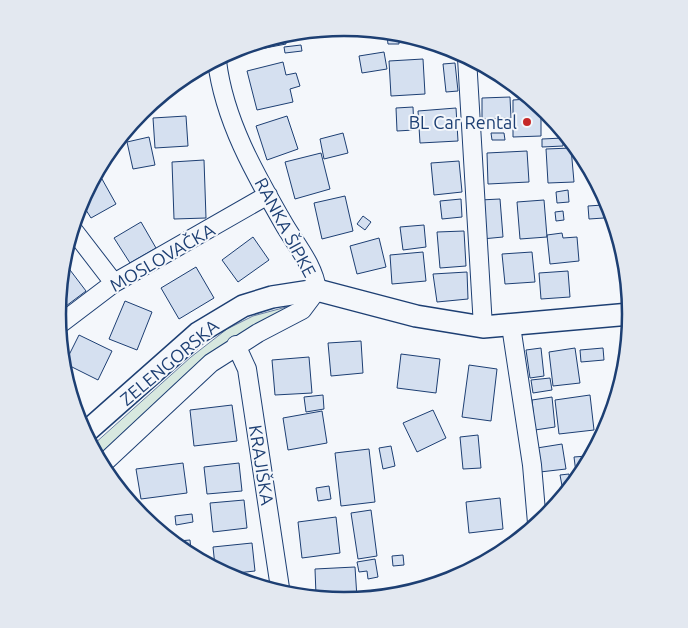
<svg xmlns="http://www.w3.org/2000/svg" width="688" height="628" viewBox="0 0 688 628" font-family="Ubuntu,sans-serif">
<rect width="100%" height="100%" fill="#f4f7fb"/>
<path fill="#d7e8df" stroke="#687fa3" d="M290,306L291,307L102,457L93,445L191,357L227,329L253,316Z"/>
<path fill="#d5e0f0" stroke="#1d3f73" d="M387,36L399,38V44H388Z
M285,39L286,44L255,50L254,45Z
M301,45L302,51L285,53L284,47Z
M384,52L387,69L362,73L359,56Z
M423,59L425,94L391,96L389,61Z
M283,62L286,75L296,73L300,86L290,89L293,102L257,110L247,71Z
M455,63L458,91L446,92L443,64Z
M510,97L511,118L482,119V98Z
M528,99L541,108V136L513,137V100Z
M151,105L154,111L134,123L142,111Z
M413,107L414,130L397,131L396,108Z
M456,108L458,141L420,143L418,111Z
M186,116L188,146L155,148L153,118Z
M287,116L298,149L267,160L256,126Z
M343,133L348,153L324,159L320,139Z
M491,133H504L505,140H492Z
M149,137L155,165L133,169L127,142Z
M563,138V146L542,147V139Z
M571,148L574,182L548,183L546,149Z
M527,151L529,182L488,184L487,153Z
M321,153L330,189L295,199L285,162Z
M204,160L206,218L174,219L172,162Z
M459,161L462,192L434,195L431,163Z
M102,179L116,204L91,218L81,202L92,185Z
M568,190L569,202L557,203L556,192Z
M345,196L353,231L322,239L314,203Z
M461,199L462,217L442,219L440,201Z
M500,199L503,237L482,239L480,200Z
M544,200L547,237L520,239L517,202Z
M603,205L604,218L589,219L588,206Z
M563,211L564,220L556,221L555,212Z
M363,216L371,222L365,230L357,224Z
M141,222L156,248L130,263L114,238Z
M424,225L426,247L403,250L400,227Z
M464,231L466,266L440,268L437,232Z
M562,233L563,238L577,237L579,261L550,264L547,235Z
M253,237L269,260L238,282L222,260Z
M379,238L386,267L357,274L350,246Z
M423,252L426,281L392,284L390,255Z
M532,252L535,282L505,284L502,254Z
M67,266L86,291L58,312Z
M196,267L214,298L179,319L161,288Z
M568,271L570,297L541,299L539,273Z
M467,272L468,299L437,302L433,274Z
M125,301L152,312L137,350L109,339Z
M79,335L112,351L98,380L68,365L67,359Z
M361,341L363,373L331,376L328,343Z
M541,348L544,376L530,378L526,350Z
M575,348L580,383L553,386L549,352Z
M603,348L604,360L581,362L580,350Z
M401,354L440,359L436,393L397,388Z
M309,357L312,393L275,395L272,360Z
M469,365L497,369L491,421L462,417Z
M550,378L552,390L533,393L531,380Z
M323,395L324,409L306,412L304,397Z
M590,395L594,430L559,434L555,400Z
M552,397L555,427L535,430L532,400Z
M232,405L237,441L194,446L190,410Z
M433,410L446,438L417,452L403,423Z
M322,411L327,443L288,450L283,418Z
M478,435L481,468L463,469L460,437Z
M562,444L566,469L540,472L537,448Z
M391,446L395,466L383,469L379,448Z
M369,449L375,502L341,506L335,453Z
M587,456L576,473L574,457Z
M183,463L187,493L141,499L136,469Z
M239,463L242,491L207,494L204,467Z
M569,474L570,481L563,491L560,475Z
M329,486L331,499L318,501L316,488Z
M500,498L503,529L469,533L466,502Z
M244,500L247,528L213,532L210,503Z
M371,510L377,556L358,559L351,513Z
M192,514L193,522L176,525L175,516Z
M336,517L340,553L302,558L298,522Z
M190,540L191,550L178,541Z
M252,543L255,571L228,574L215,566L213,547Z
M403,555L404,565L393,566L392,556Z
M375,559L378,577L368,579L367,571L359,572L357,562Z
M355,567L357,598L344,600L316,595L315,569Z"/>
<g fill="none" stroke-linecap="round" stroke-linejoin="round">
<g stroke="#1d3f73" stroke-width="20">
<path id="minor" d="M467,58L483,327
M74,231L114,283
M60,324L114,283L268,195
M511,326L532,465L537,523
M236,345L247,369L280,588
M105,462L211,363L258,333L302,310L317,290C314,266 297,246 285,226C255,174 224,120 217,61"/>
</g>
<g stroke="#1d3f73" stroke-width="24">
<path id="tertiary" d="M85,433L198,333L243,306L272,297L317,290L416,316L483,327L630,314"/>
</g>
<use href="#minor" stroke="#f4f7fb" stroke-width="18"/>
<use href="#tertiary" stroke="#f4f7fb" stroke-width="21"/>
</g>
<circle fill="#c62828" stroke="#f4f7fb" stroke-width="2" cx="527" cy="122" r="5"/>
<g text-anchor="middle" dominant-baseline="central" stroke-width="4" stroke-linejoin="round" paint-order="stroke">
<g font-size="18" fill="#1d3f73" stroke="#f4f7fb" text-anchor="end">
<text x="517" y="122">BL Car Rental</text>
</g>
<g font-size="18" fill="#1d3f73" stroke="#f4f7fb">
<text transform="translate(286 227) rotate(62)">RANKA ŠIPKE</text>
<text transform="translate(162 257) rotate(-30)">MOSLOVAČKA</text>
<text transform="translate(169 362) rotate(-40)">ZELENGORSKA</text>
<text transform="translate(262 465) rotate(81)">KRAJIŠKA</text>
</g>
</g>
<path d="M0 0H688V628H0ZM66 314a278 278 0 1 1 556 0a278 278 0 1 1-556 0Z" fill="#e3e8f0" fill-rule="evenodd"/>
<path fill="none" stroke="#1d3f73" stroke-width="2.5" d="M66 314a278 278 0 1 1 556 0a278 278 0 1 1-556 0Z"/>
</svg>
